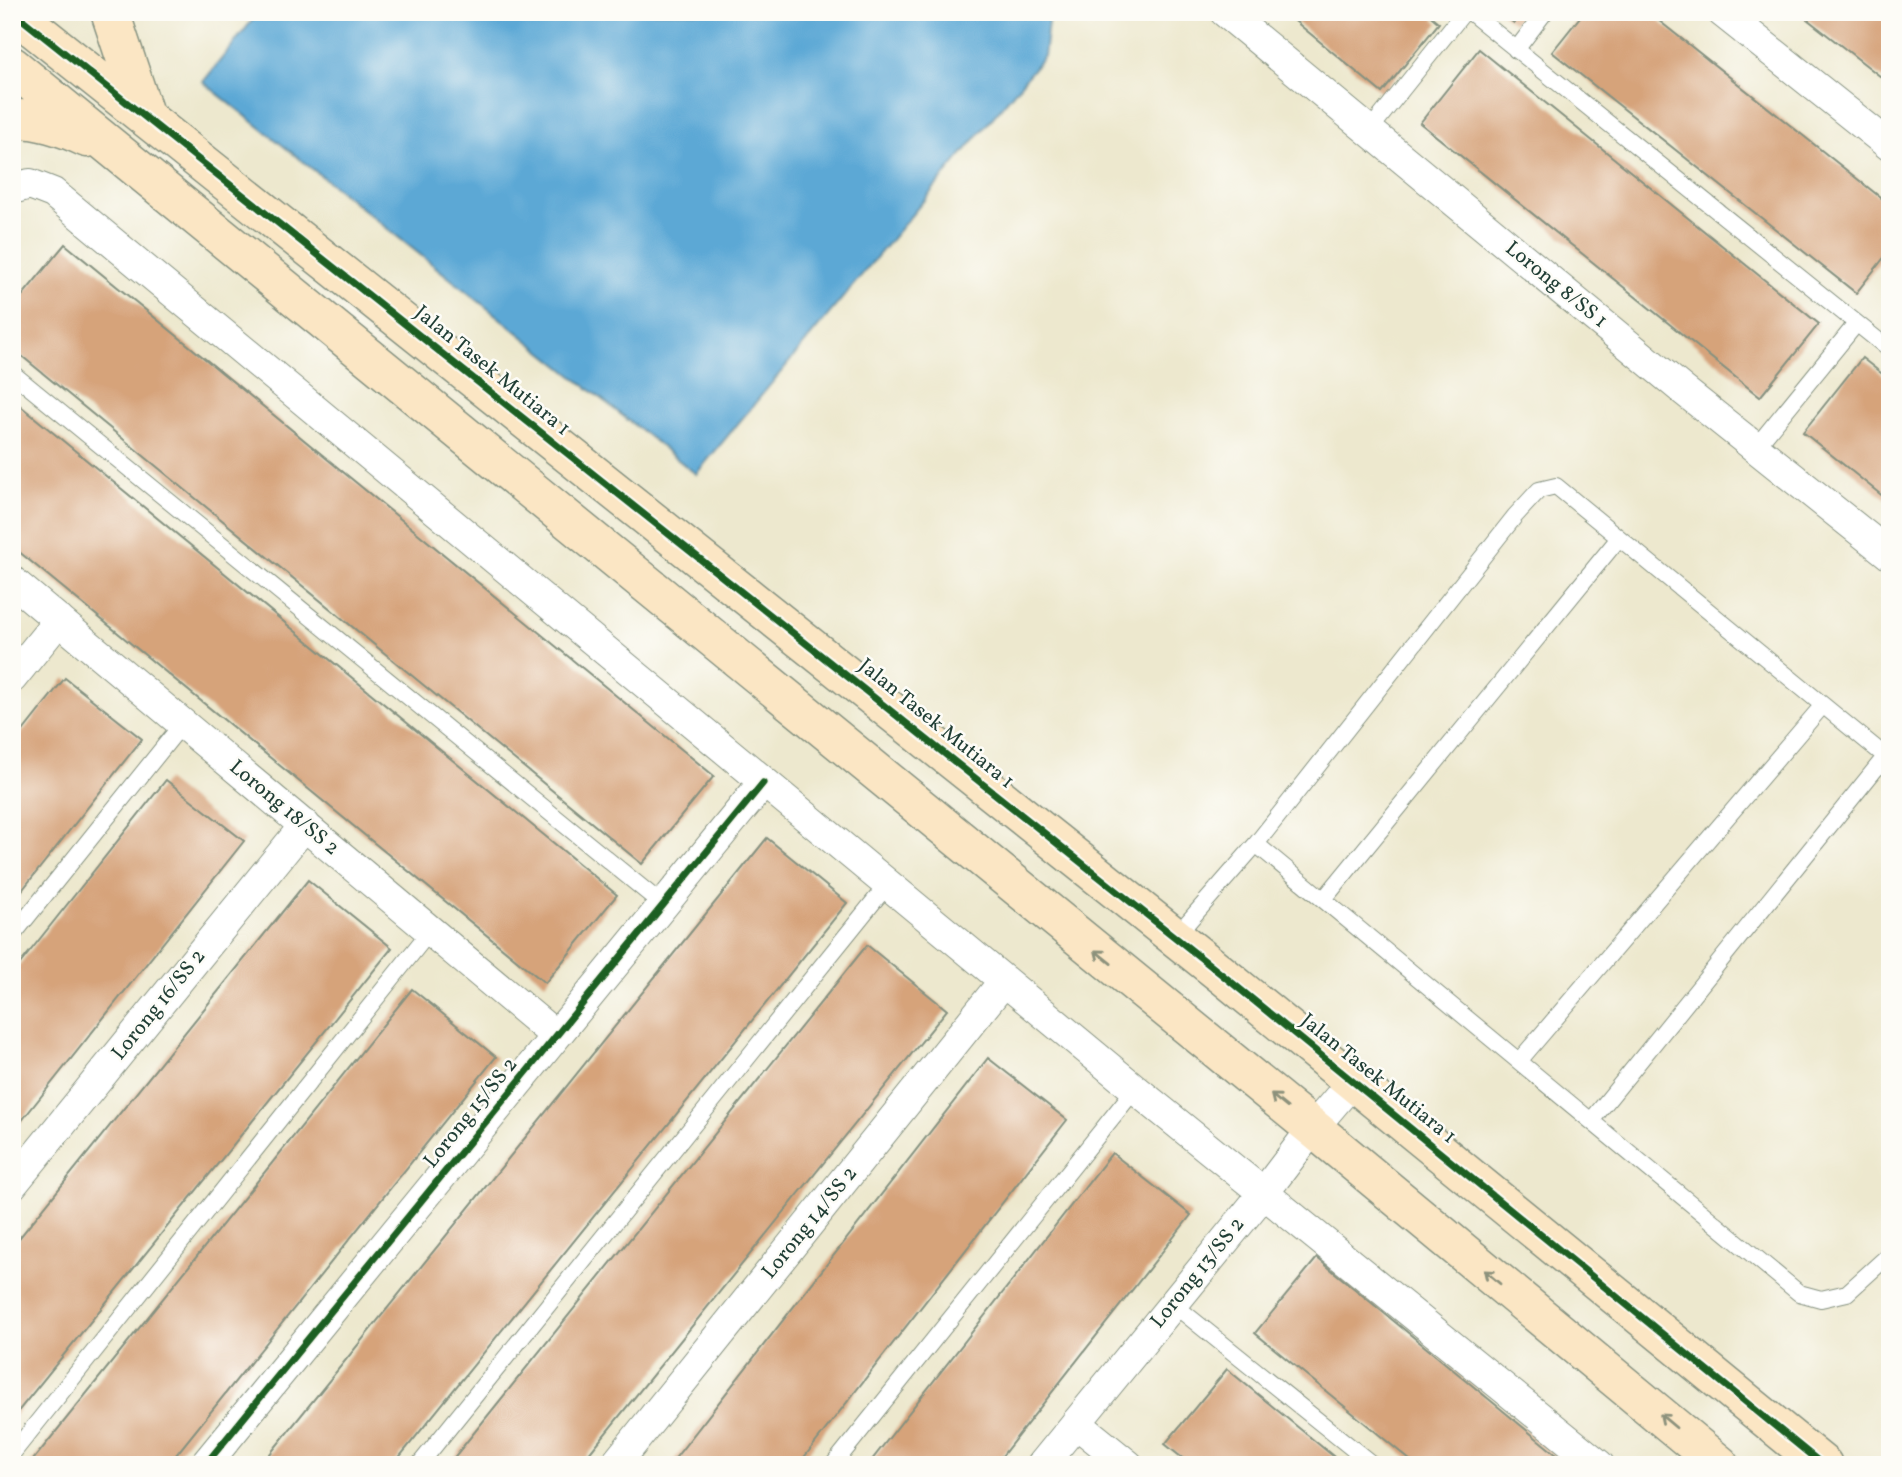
<svg xmlns="http://www.w3.org/2000/svg" width="1902" height="1477" viewBox="0 0 1902 1477" font-family="Vollkorn,serif">
<rect width="100%" height="100%" fill="#fdfcf7"/>
<filter id="ink" filterUnits="userSpaceOnUse"><feTurbulence type="fractalNoise" baseFrequency=".0143" numOctaves="2"/><feDisplacementMap in="SourceGraphic" scale="14" xChannelSelector="R" yChannelSelector="G"/><feConvolveMatrix kernelMatrix="1 2 1 2 8 2 1 2 1" color-interpolation-filters="sRGB"/></filter>
<filter id="wash" filterUnits="userSpaceOnUse"><feTurbulence type="fractalNoise" baseFrequency=".00686" numOctaves="4" result="noise"/><feDisplacementMap in="SourceGraphic" scale="28" xChannelSelector="R" yChannelSelector="G"/><feGaussianBlur stdDeviation="1.57" result="paint"/><feColorMatrix in="noise" values="0 0 0 0 0 0 0 0 0 0 0 0 0 0 0 0 0 1.4 0 .05"/><feComposite in="paint" operator="in"/></filter>
<g filter="url(#wash)">
<rect width="100%" height="100%" fill="#ede8ce"/>
<path fill="#5ca8d5" stroke="#3e7284" stroke-width="2" d="M259,12H1047L1049,14L1044,56L696,474L203,82Z"/>
<g id="blocks">
<path fill="#d6a37a" d="M1284,12H1426L1439,23L1382,93Z
M1500,12H1523L1514,23Z
M1584,12H1648L1890,205V250L1856,293L1552,52Z
M1798,12H1890V84Z
M1479,49L1819,324L1760,397L1420,123Z
M65,244L714,776L642,864L12,348V308Z
M1862,358L1890,380V502L1803,432Z
M12,399L617,895L545,983L12,546Z
M65,678L142,739L12,903V745Z
M166,780L244,841L12,1133V974Z
M767,838L847,903L393,1465H261Z
M308,880L392,948L12,1419V1247Z
M867,945L947,1010L580,1465H448Z
M412,989L496,1057L168,1465H29Z
M988,1058L1067,1120L798,1465H670Z
M1112,1153L1191,1215L995,1465H868Z
M1317,1258L1569,1465H1416L1255,1333Z
M1227,1369L1344,1465H1191L1165,1444Z"/>
</g>
</g>
<g filter="url(#ink)">
<use href="#blocks" fill-opacity="0" stroke="#869281" stroke-width="2"/>
<g fill="none" stroke-linecap="round" stroke-linejoin="round">
<g stroke="#869281" stroke-width="18">
<path id="lane" d="M1470,12L1890,350
M1516,50L1545,12
M1369,131L1464,12
M12,373L663,905
M1755,448L1856,324
M1256,844L1799,1293L1821,1299L1847,1293L1890,1254
M1324,899L1619,538
M12,936L183,723
M1175,937L1256,844L1515,516L1539,490L1556,486L1890,760
M1519,1061L1823,705
M1591,1121L1885,757
M1173,1304L1373,1465
M12,1454L430,931
M419,1465L887,885
M833,1465L1135,1089"/>
</g>
<g stroke="#869281" stroke-width="32">
<path id="street" d="M1225,12L1683,390L1890,555
M1722,12L1890,146
M12,189L30,184L53,193L1135,1089L1599,1465
M12,581L556,1036
M12,678L59,620
M12,1185L305,825
M1076,1423L1128,1465
M205,1465L763,783
M615,1465L1004,981
M1042,1465L1263,1194L1313,1128L1353,1081"/>
</g>
<g stroke="#869281" stroke-width="41">
<path id="secondary" d="M13,12L1225,977L1823,1465
M110,12L145,117
M12,66L1313,1128L1720,1465
M12,119C37,118 64,127 87,138"/>
</g>
<use href="#lane" stroke="#fff" stroke-width="16"/>
<use href="#street" stroke="#fff" stroke-width="30"/>
<use href="#secondary" stroke="#fbe6c4" stroke-width="38"/>
<g stroke="#fdfcf7" stroke-width="11">
<path id="cycleway" d="M13,12L1225,977L1823,1465
M205,1465L763,783"/>
</g>
<use href="#cycleway" stroke="#1b5e20" stroke-width="7"/>
</g>
<defs><path id="oneway-shaft" d="M-6 0H5M1.5-3L5.5 0L1.5 3" fill="none" stroke-width="1.6" stroke-linecap="round" stroke-linejoin="round" transform="scale(1.75)"/></defs>
<g stroke="#8d927c">
<use href="#oneway-shaft" transform="translate(1103 957) rotate(-141)"/>
<use href="#oneway-shaft" transform="translate(1279 1101) rotate(-141)"/>
<use href="#oneway-shaft" transform="translate(1492 1277) rotate(-140)"/>
<use href="#oneway-shaft" transform="translate(1668 1421) rotate(-140)"/>
</g>
</g>
<g text-anchor="middle" dominant-baseline="central" stroke-width="5" stroke-linejoin="round" paint-order="stroke">
<g font-size="21" fill="#1f3d34" stroke="#fdfcf7">
<text transform="translate(1556 285) rotate(39)">Lorong 8/SS 1</text>
<text transform="translate(492 371) rotate(39)">Jalan Tasek Mutiara 1</text>
<text transform="translate(936 724) rotate(39)">Jalan Tasek Mutiara 1</text>
<text transform="translate(284 808) rotate(40)">Lorong 18/SS 2</text>
<text transform="translate(159 1005) rotate(-51)">Lorong 16/SS 2</text>
<text transform="translate(1378 1079) rotate(39)">Jalan Tasek Mutiara 1</text>
<text transform="translate(471 1113) rotate(-51)">Lorong 15/SS 2</text>
<text transform="translate(810 1223) rotate(-51)">Lorong 14/SS 2</text>
<text transform="translate(1198 1273) rotate(-51)">Lorong 13/SS 2</text>
</g>
</g>
<rect width="1902" height="1477" fill="none" stroke="#fdfcf7" stroke-width="42"/>
</svg>
